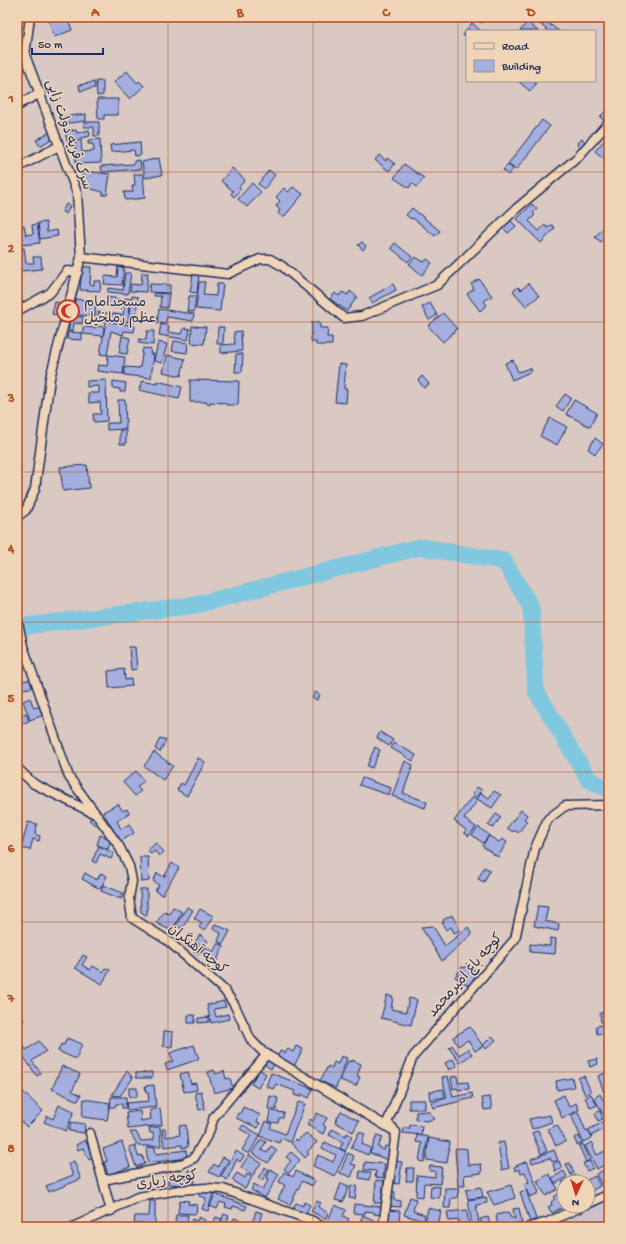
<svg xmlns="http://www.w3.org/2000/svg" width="626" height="1244" viewBox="0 0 626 1244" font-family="'Gochi Hand','Playpen Sans Arabic',sans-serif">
<rect width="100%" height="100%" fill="#dac9c3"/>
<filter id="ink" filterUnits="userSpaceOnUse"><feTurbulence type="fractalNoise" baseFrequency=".025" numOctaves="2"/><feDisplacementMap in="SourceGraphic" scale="8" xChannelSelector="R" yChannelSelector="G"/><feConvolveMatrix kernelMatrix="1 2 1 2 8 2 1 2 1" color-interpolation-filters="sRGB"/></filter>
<g filter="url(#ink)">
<path fill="#cac1cb" d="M609,1199V1227H555Z"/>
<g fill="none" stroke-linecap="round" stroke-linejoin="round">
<path stroke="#7fc8e0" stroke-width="17" d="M17,627L195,605L420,547L504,561L531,607L536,691L589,780L609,789"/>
</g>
<path fill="#a5afdf" stroke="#1b2f5e" d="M52,17H67L72,30L54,37L48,19Z
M90,17H98L95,21Z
M478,17H486L481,23L477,18Z
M530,17H539L544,22L541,25Z
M545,21L559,31H549L542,26Z
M527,22L538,31H520Z
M472,23L481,31H467V38L463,35Z
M609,37V49L604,44Z
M127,71L137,83L139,81L144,86L130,99L114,82Z
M96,81H103V95L97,96Z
M518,81H533L536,84L530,91Z
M94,82L95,88L80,91L79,85Z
M97,99H118V115H104V119H98Z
M23,103L26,107L17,113V106Z
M609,107V118L606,122L600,117Z
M86,114V121L61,124L60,117Z
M542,120L550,126L516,170L508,164Z
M84,122H99V136H94V127H84Z
M72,129V131L76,130L77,133L89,130L90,136L67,141L65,130Z
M50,132L53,138L40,146L36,140Z
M607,137L609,139V163L595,151Z
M100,139L101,163L76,164L75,141L81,140L82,152L94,151L93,144H88V140Z
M582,139L586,143L581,148L577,144Z
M140,142L141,155L135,156L134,150L111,152L110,145Z
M379,155L386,161L387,158L395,164L389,171L375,160Z
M159,158L162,175L145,178L142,162Z
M140,160L141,169L102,172L101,166L134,164V161Z
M404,164L424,178L417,187L412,183L409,188L394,178Z
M508,165L513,169L508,175L503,170Z
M232,168L245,180L239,187L241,189L234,197L231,194L233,191L221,181Z
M269,170L275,175L264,189L258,184Z
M83,171L110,174L107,195H103V192L85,187L82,178Z
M134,174H143L145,198L125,200L124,192H133L132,186L135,185Z
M252,183L261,192L247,207L238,199Z
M293,187L303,194L283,218L278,213L280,210L276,206L280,201L276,197L284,188L288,192Z
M66,204L70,206L66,214L62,212Z
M532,204L537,209L533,213L535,215L529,221L539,231L545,225L547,228L552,225L555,228L541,243L517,219Z
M412,208L440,231L435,236L413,218L411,219L406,215Z
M510,220L516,226L508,233L502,227Z
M46,222L47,232L57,230L58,236L40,239L38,223Z
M609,222V233L601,242L595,237Z
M37,224L40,243L20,245L17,226L24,225L26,235L33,234L32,225Z
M362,242L366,246L363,250L358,245Z
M395,243L412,257L408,262L391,248Z
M17,248H24L26,263H34L33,257H41L42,269L20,271Z
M415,257L424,262L427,259L432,263L422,275L409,264Z
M82,267H91L90,284L94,285V281H101L100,291L80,290Z
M118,267L124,268L122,285L104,284L105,276L117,277Z
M125,273H131L128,294L108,292V288L123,290Z
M142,273H148L146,292L130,291L131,284L141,285Z
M193,274L199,275L197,293L190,292Z
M479,279L492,296L484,301L487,305L480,311L467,294L474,289L471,284Z
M199,282H205L203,295L216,296L217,284H223L220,311L196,309Z
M529,283L539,296L526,306L513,291L518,287L521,290Z
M150,284L170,285V293L149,292Z
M393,284L396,290L372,303L369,298Z
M350,291L357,297L347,311L330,299L335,293L339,296L342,292L348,295Z
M154,293L169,294L167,308L160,307L161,296H154Z
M132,296L138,297L135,322H129Z
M189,296H196L194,312L187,311Z
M108,297L119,299L118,308L107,306Z
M125,298L131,299L128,322L98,318V312L123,315Z
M75,299L96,301L95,316L74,315Z
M55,302L61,303L58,315L52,314Z
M430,303L437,315L429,320L422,307Z
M159,309L194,314L193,321L167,317L165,324L157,323Z
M443,313L457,329L443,342L428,326Z
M69,317H83L82,324L74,323L73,332L69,331Z
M106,321L135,326L134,332L124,331L123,335L111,331L107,355L100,354Z
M312,322H320V328H328L327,337H332V345H316V342H311Z
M161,324L169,326L168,332L182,334L184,328L190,329L188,340L159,335Z
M95,326L104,327L103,336L83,334V327L95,328Z
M192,326L206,327L204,344L191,343Z
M218,327H224L223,344H217Z
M147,331H154L153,345L138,343L139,339L146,340Z
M241,331L242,351L221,353V345L235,344L234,332Z
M68,332L82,333V340L67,339Z
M122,336L130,338L127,354L119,353Z
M174,341L188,343L187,353L172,351Z
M158,342L167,344L162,363L154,361Z
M143,348L151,349L150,354H154L151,378L124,375L125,367L140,368Z
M236,354H243L242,372H235Z
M108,355L125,357L123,374L97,371L98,365L107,366Z
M167,355L185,359L181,376L163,372Z
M513,360L518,372L530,368L532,371L512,380L505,363Z
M339,364L346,365L344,389H347L346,403L335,402Z
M422,376L429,384L424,388L418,380Z
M106,380L107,421L94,422L93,414H101L100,402L89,403L88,393H99V386L87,387V381Z
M190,380L239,381L238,405H226V403L210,402V405L207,404V402H190Z
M113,381L126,383L125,392H120V389L113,388Z
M142,381L157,384V381L182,387L179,399L139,390Z
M565,394L571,398L563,411L556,406Z
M118,400H125L126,429L107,430V423H119Z
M574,400L597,413L590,427L566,414Z
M550,418L567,427L557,445L540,436Z
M120,430H126V444H120Z
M595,438L603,444L595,454L588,449Z
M87,465L89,488L63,491L60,467Z
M129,647H135L137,669L131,670Z
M124,669L125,680L131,679L132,686L109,688L108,671Z
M33,679L35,687L17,690V682Z
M315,692L320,695L317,700L312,698Z
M30,698L34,708L41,706L44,715L30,720L23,701Z
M26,713L29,721L17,725V716Z
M380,732L393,740L389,746L377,738Z
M160,738L166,740L160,752L155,749Z
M394,743L416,755L413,761L391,748Z
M375,747L380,750L372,768L367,766Z
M154,752L173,766L163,780L144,766Z
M198,758L205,762L187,796L177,790L181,783L184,785Z
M405,761L413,765L403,793L427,802L425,808L392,796Z
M136,771L144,781L137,787L141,791L135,796L123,782Z
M362,778L391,788L389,795L359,785Z
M477,787L482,790L477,798L472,794Z
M494,791L501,795L492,808L477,799L481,793L489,798Z
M472,797L477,801L464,819L476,827L469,836L464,833L466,830L454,821Z
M118,804L123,811L127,809L129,813L117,821L121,829L129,824L134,833L120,842L103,812Z
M521,810L527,815L524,819L527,821L518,833L515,830L513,832L507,828Z
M496,814L501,817L493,828L488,825Z
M92,817L98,822L95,825L89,820Z
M28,822L37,824L35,834L40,836L39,841L33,839L30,850L21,848Z
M478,827L489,835L483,843L472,835Z
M100,835L111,839L108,849L97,845Z
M489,836L499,842L502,839L507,842L498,857L482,846Z
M156,843L164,852L159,856L155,851L151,854L148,850Z
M99,846L114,853L111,859L100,854L96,863L92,861Z
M140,857H148L149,881L141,882Z
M172,863L179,868L162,895L155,891L159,885L153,881L157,873L164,877Z
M484,867L490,870L484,882L478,879Z
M85,873L97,880L101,873L107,876L100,889L82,879Z
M103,885L123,893L121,899L101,891Z
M140,889H147V916L141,912Z
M538,906L548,907L545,921L559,924L558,931L534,926Z
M173,907L182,912L172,931L156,923L164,912L169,914Z
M187,907L193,910L182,929L176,925Z
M200,909L213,916L204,931L199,927L202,923L194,918Z
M452,915L460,930L454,933L451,927L446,930L442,923L444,922L443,920Z
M215,924L230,931L223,944L218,941L221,933L213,929Z
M433,926L445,946L468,927L472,934L442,961L421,927Z
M200,935L208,941L198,954L194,951L199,944L195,942Z
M550,938L556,939L555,954L530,952V944L550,946Z
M187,941L192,944L190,948L184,945Z
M218,943L224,946L216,962L201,952L205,946L213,952Z
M83,955L87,957L82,965L90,970L93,966L103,972L105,968L110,970L102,984L75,968Z
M467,965L480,974L471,987L455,977L462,967L465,968Z
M387,995L393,997L391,1009L406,1012L409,998L417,1000L411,1025L381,1018Z
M224,1001L226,1007L214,1009L216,1017L228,1014L229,1019L211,1023L207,1005Z
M609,1011V1021L601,1022L600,1013Z
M17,1015L24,1020L17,1028Z
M188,1015H195V1023H188Z
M209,1017V1022L198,1023V1018Z
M609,1024V1032L597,1034L596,1026Z
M470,1027L483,1046L475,1051L468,1040L458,1046L453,1037Z
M164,1031L173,1032L172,1047L163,1046Z
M17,1034L22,1038L17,1044Z
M492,1036L496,1040L486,1049L483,1045Z
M67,1038L82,1044L76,1059L58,1051L61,1044L64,1045Z
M39,1041L46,1051L32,1061L41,1073L37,1076L18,1049L23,1045L26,1050Z
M609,1043V1054L606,1055L604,1044Z
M194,1045L199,1059L167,1070L165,1064L173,1061L170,1053Z
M452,1045L459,1055L468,1049L472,1054L460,1063L449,1048Z
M296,1046L303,1049L294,1066L277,1058L280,1051L285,1053L288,1049L293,1052Z
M341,1056L347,1058L336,1088L320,1081L328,1066L332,1068L334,1062L338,1064Z
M268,1059L275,1063L271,1069L265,1065Z
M453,1059L457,1066L449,1070L445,1063Z
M597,1059L598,1064L590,1067L588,1061Z
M352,1060L361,1064L357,1076L360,1077L356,1086L340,1080L348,1061L352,1062Z
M62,1066L80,1074L72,1091L81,1095L78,1101L52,1089Z
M259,1069L266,1074L258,1088L251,1084Z
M214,1070L216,1074L224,1071L226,1079L230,1078L233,1088L214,1093L208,1072Z
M127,1071L133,1078L120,1096L112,1095Z
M152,1072V1078H136V1073Z
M188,1072L191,1084L196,1083L197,1090L184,1092L180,1074Z
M271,1073L313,1089L309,1098L301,1094L300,1097L294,1095L295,1091L276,1084L273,1089L266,1086Z
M605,1073L609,1083V1093L605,1095L598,1076Z
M448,1076L453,1097L472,1093L473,1098L433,1108L431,1102L447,1098L442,1077Z
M457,1076L458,1083L468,1082L469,1089L458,1090L457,1088L453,1089L451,1077Z
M584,1076L591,1092L585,1095L578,1078Z
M572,1078L574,1087L557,1090L556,1081Z
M154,1085L156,1107L127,1110L126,1103L149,1101L148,1092H146L145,1086Z
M129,1088H137V1097H129Z
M443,1089L445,1097L430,1100L429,1092Z
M201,1091L205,1109L199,1110L195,1093Z
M23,1092L43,1111L27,1127L17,1118V1098Z
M591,1094L597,1105L591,1108L585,1098Z
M600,1094L609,1110L603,1114L594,1098Z
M564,1095L569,1107L576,1103L579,1110L562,1118L554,1100Z
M270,1096L278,1098L276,1110L268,1109Z
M609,1096V1106L605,1098Z
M111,1097H126V1108H122V1104H116L115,1107H110Z
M490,1097L492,1109L484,1110L482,1098Z
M84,1099L110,1103L107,1120L82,1117Z
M409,1100H425V1109H409Z
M298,1102L305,1104L290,1142L281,1138L279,1143L260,1136L266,1121L272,1124L270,1128L285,1134Z
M59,1105L74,1111L66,1131L44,1122L47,1116L53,1119Z
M243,1107L260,1115L257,1122L260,1123L258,1128L236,1118L238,1113L240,1114Z
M160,1108L162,1125L128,1129L126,1113L140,1111L141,1121L151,1119L150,1110Z
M271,1111L284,1113L283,1118H279L278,1123L269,1122Z
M341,1111L359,1121L353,1132L335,1122Z
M428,1111L435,1119L426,1121L416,1120V1112Z
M600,1111L603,1119L598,1121L595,1113Z
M578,1112L586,1131L588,1130L592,1138L583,1142L571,1115Z
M317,1113L327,1118L323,1125L326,1127L323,1134L307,1125L310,1119L313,1121Z
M550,1115L552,1122L532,1129L529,1119Z
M605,1121L608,1127L591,1136L588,1130Z
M71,1122L85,1124L84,1133L69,1131Z
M186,1125L188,1147L182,1148V1145L164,1147L162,1129H165L166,1137L180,1135L179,1126Z
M243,1125L260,1135L249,1154L242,1150L251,1135L240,1129Z
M410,1125L422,1126L421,1135L403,1133L404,1128H410Z
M557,1125L566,1141L556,1146L548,1129Z
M160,1127L161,1146H138L130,1132H136L141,1141L154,1140L153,1133H150L149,1128Z
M608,1128L609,1129V1139L603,1132Z
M332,1129L346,1136L347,1133L352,1136L345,1151L340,1148L343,1142L329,1135Z
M538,1130L547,1151L541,1154L532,1133Z
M359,1132L365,1134L362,1144L371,1148L368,1155L351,1148Z
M306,1133L317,1142L307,1152L309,1154L305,1158L291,1143L295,1139L297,1141Z
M377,1135L383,1137L378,1147L384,1150L385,1146L392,1148L388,1160L370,1153Z
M417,1135L428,1137L424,1162L419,1161L422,1143L416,1142Z
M579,1136L582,1143L577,1145L574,1138Z
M429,1138L450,1142L447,1163L426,1160Z
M261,1139L266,1142L261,1150L267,1153L271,1146L277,1150L268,1163L252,1153Z
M85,1140L94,1158L89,1160L83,1148L78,1150L76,1145Z
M122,1142L130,1167L108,1175L104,1162L107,1161L103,1149Z
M325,1142L346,1152L335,1176L313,1166L318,1155L333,1162L336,1155L322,1148Z
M504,1142L509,1168L502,1170L498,1143Z
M592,1142L594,1146L593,1147L597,1155L609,1149V1162L597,1169L585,1146Z
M583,1144L590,1160L586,1162L579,1146Z
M135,1145L138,1156L142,1155L145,1164L136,1167L129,1147Z
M155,1147L156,1154L186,1150L187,1158L148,1163L146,1148Z
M461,1148L467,1149L468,1165L481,1164L482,1173L464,1175L465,1186H458L455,1149Z
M554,1150L558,1160L552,1162L550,1158L532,1163L531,1159Z
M236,1151L244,1156L240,1162L237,1159L227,1180L221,1176Z
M291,1152L300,1160L289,1173L284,1169L291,1161L286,1157Z
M348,1153L354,1156L351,1164L356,1165L351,1177L340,1173Z
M249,1155L261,1163L253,1175L241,1167Z
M223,1157L229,1160L219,1177L209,1172L214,1164L218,1167Z
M74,1161L81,1179L49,1192L46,1186L73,1175L68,1164Z
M395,1161L402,1162L399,1184L392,1183Z
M527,1161L539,1193L530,1197L524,1184L529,1182L525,1172L521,1174L519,1169L515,1171L514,1167Z
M559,1161L562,1169L555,1171L553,1164Z
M590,1161L593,1168L587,1171L583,1163Z
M365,1162L385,1164L383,1178L375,1177L376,1171L364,1170Z
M570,1163L574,1173L571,1175L566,1164Z
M430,1166L442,1167L440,1184L424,1183L423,1197L416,1196L417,1175L435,1177V1171H429Z
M265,1167L269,1170L262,1181L258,1178Z
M407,1168H414L413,1181H406Z
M270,1169L279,1174L265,1198L251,1190L254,1184L263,1189L269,1179L267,1178Z
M606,1169L609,1173V1182L602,1186L596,1174Z
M188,1170L196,1171L194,1186L168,1184L169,1176L187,1178Z
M296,1171L315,1181L312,1186L302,1181L290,1205L278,1199L285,1185L279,1182L284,1172L293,1177Z
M360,1171L371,1173L369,1180L359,1178Z
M564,1171L567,1177L555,1184L552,1178Z
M237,1173L245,1178L247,1174L252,1177L245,1189L232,1180Z
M549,1174L558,1189L546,1196L537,1181Z
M576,1175L579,1181L578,1182H574L571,1177Z
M595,1176L600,1186L588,1193V1182H583Z
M568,1179L570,1182H564V1186L562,1182Z
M376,1180L384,1181L381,1203H374Z
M341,1183L349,1186L343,1202L335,1200Z
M351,1185L357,1186L355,1199L349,1198Z
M511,1185L515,1198L494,1205L487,1192Z
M431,1186L440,1187L439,1198L430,1197Z
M481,1187L483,1197L468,1199L466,1190Z
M445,1188H459L457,1198H451L450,1208H444Z
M526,1190L536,1219L530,1222L520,1192Z
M201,1191L213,1194L208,1211L202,1209L206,1198L199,1196Z
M390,1191L395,1192L394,1200L401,1201V1207L388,1206Z
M215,1194L247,1206L245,1210L233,1206L232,1209L225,1207L226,1204L220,1202L217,1209L210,1206Z
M558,1194L559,1197L564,1194L565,1206L552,1213L548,1207L552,1205L551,1202L555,1199L554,1197Z
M410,1197L416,1199L413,1211L425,1215L424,1221L404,1215Z
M486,1197L487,1203L476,1205L479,1224L472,1226L468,1200Z
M180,1200L189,1201L188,1204L197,1205L196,1214L178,1213Z
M150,1201H155V1224H134L135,1216H149Z
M317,1201L321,1203L318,1207L328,1213L325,1219L311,1211Z
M304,1202L310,1205L305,1215L293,1208L296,1203L303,1206Z
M354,1204L382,1207L381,1215L374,1214V1212L365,1211V1214L353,1213Z
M335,1205L346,1210L343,1216L349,1219L345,1227H337L327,1222Z
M428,1208L441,1211L438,1226H409L411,1220L425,1223Z
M519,1208L522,1223L498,1227L496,1215L509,1212L510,1217L515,1219L513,1209Z
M387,1210L400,1211L399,1222L386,1221Z
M467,1210L469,1227H460L459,1220L449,1221L447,1212Z
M256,1211L262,1213L258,1227H251Z
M224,1214L229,1216L225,1227H219Z
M176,1215H188L187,1223L175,1222Z
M363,1215L375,1221L373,1227L367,1226L358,1227Z
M199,1217L205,1220L202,1227L188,1226L193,1219L197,1221Z
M216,1217L222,1219L218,1227H204L206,1222L212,1225Z
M488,1217L491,1227H475L482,1225L480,1219Z
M234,1218L239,1220L237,1227H230Z
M386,1225L411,1227H386Z"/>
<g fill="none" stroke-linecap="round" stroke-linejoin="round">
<g stroke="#1b2f5e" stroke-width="11">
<path id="minor" d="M17,105L41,93
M17,168L59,146
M81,257L228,274L260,259H270L282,266L344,318L362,316L437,285L517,208L578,157L609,122
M17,311L50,293L67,271L78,272
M17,517L26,510L35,489L50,378L81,257L77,193L25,55L30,17
M17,618L23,646L69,777L119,846L129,866L132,881L129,898L132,918L167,940L224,990L234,1004L251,1040L264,1053L396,1132L383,1227
M17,768L34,784L93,813
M393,1128L387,1123L413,1057L515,939L535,848L548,819L565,806L609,805
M90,1133L111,1211
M103,1180L179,1165L194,1158L209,1132L214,1117L267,1054
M588,1204L609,1194
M73,1227L138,1197L179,1190L206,1188L223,1189L313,1221L322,1227
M529,1227L548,1222L583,1206"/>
</g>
<use href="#minor" stroke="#f0d4b7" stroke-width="8"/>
</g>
</g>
<path fill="none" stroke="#b54e20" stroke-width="1" stroke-opacity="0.55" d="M168,17V1227M313,17V1227M458,17V1227M17,172H609M17,322H609M17,472H609M17,622H609M17,772H609M17,922H609M17,1072H609"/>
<defs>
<g id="mosque-ring" transform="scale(1.15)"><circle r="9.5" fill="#f0d4b7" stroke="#c8321e" stroke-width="1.5"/><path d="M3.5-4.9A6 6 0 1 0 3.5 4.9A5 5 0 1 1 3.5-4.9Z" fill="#c8321e"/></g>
</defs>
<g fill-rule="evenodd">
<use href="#mosque-ring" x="68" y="311"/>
</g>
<g text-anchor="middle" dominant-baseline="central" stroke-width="3" stroke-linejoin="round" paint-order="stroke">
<g font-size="14" fill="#1b2f5e" stroke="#f0d4b7">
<text transform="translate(68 135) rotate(71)">سرک قریه دولت زایی</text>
<text transform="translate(197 950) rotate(39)">کوچه آهنگران</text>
<text transform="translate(466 976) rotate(-49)">کوچه باغ امیرمحمد</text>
<text transform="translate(167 1181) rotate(-9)">کوچه زیاری</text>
</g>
<g font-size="14" fill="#1b2f5e" stroke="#f0d4b7" text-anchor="start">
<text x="84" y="303">مسجدامام<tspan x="84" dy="16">عظم رملخیل</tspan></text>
</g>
</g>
<rect width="626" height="1244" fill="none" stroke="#f0d4b7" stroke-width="44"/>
<rect x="466" y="30" width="130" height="52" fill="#f0d4b7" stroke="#9b9293"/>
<rect x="474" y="43" width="20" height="6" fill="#f0d4b7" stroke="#9b9293"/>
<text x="502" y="50" font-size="12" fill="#1b2f5e">Road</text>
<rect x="474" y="60" width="20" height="12" fill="#a5afdf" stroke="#9b9293"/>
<text x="502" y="70" font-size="12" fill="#1b2f5e">Building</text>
<g transform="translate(576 1194) rotate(184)"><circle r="19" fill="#f0d4b7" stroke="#9b9293"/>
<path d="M0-3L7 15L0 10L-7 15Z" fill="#c8321e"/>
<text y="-6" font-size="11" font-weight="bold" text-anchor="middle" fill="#1b2f5e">N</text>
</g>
<path d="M32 48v6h71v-6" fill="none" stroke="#1b2f5e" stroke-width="2"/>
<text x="38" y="48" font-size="12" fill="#1b2f5e" stroke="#f0d4b7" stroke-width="3" paint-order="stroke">50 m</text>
<rect x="22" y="22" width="582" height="1200" fill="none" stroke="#b54e20" stroke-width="1.5"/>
<g font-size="13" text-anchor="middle" font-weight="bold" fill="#b54e20">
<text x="95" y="16">A</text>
<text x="240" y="16">B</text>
<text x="386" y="16">C</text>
<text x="531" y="16">D</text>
<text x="11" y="102">1</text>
<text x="11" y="252">2</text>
<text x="11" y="402">3</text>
<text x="11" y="552">4</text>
<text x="11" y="702">5</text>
<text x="11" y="852">6</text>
<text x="11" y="1002">7</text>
<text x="11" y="1152">8</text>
</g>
</svg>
